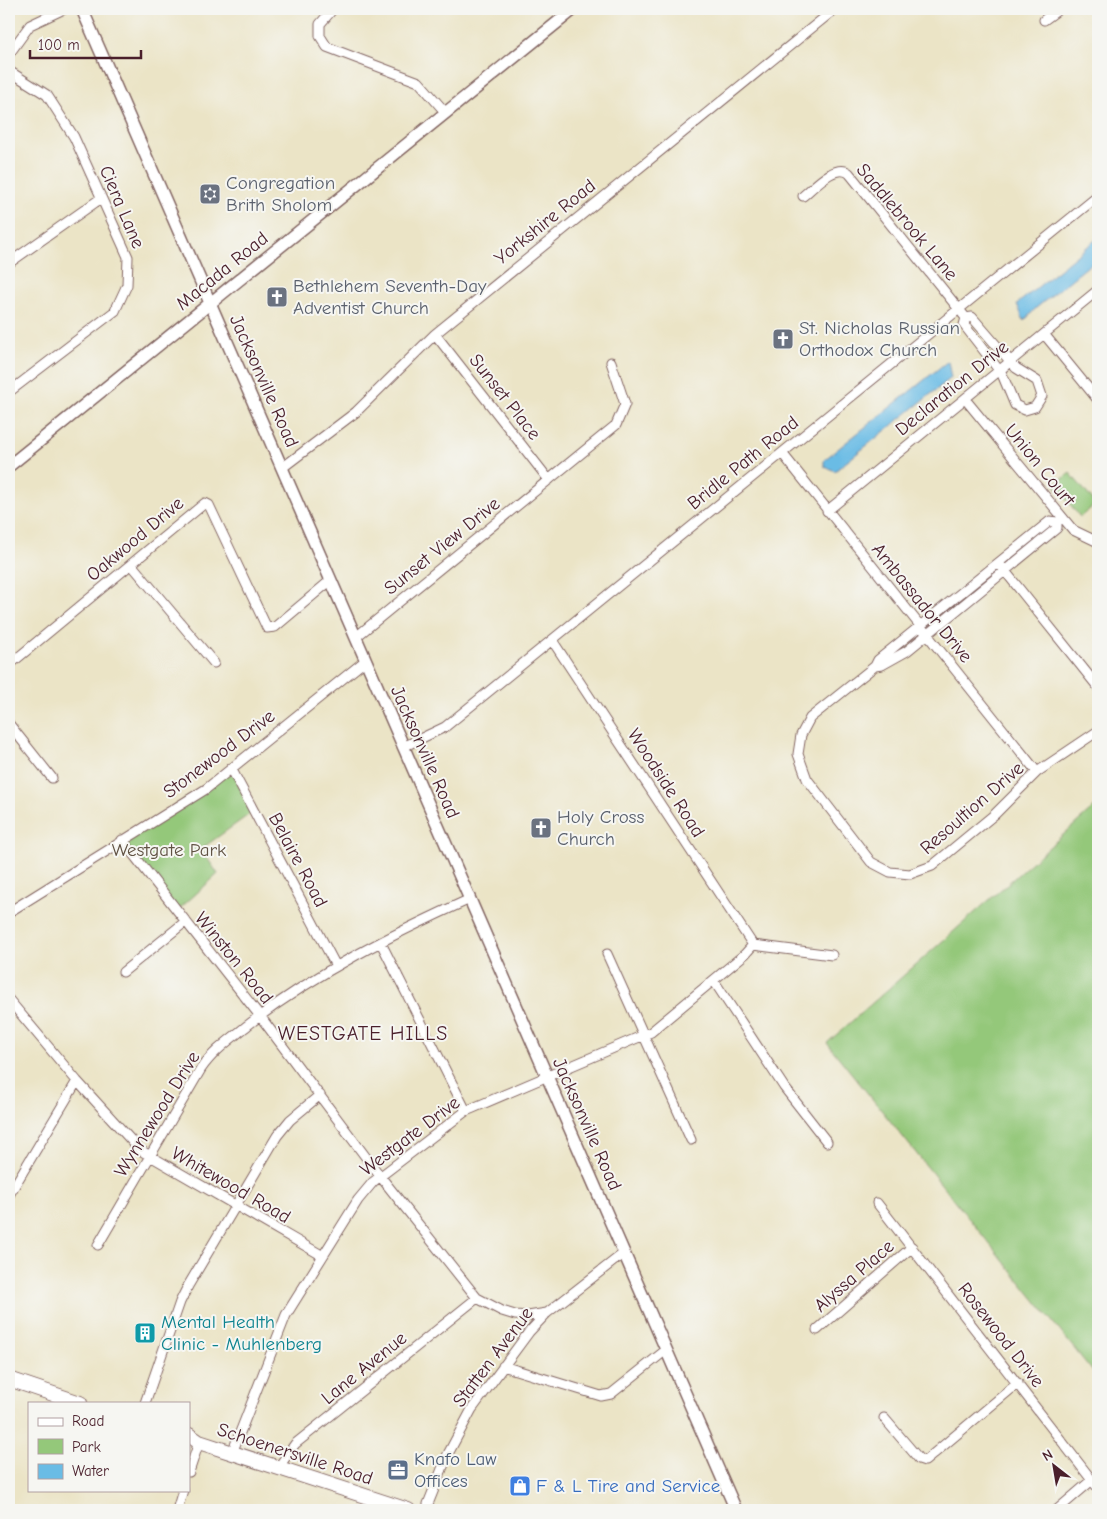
<svg xmlns="http://www.w3.org/2000/svg" width="1107" height="1519" viewBox="0 0 1107 1519" font-family="'Comic Neue',sans-serif">
<rect width="100%" height="100%" fill="#f6f6f2"/>
<filter id="ink" filterUnits="userSpaceOnUse"><feTurbulence type="fractalNoise" baseFrequency=".02" numOctaves="2"/><feDisplacementMap in="SourceGraphic" scale="10" xChannelSelector="R" yChannelSelector="G"/><feConvolveMatrix kernelMatrix="1 2 1 2 8 2 1 2 1" color-interpolation-filters="sRGB"/></filter>
<filter id="wash" filterUnits="userSpaceOnUse"><feTurbulence type="fractalNoise" baseFrequency=".0096" numOctaves="4" result="noise"/><feDisplacementMap in="SourceGraphic" scale="20" xChannelSelector="R" yChannelSelector="G"/><feGaussianBlur stdDeviation="1.12" result="paint"/><feColorMatrix in="noise" values="0 0 0 0 0 0 0 0 0 0 0 0 0 0 0 0 0 1.4 0 .05"/><feComposite in="paint" operator="in"/></filter>
<g filter="url(#wash)">
<rect width="100%" height="100%" fill="#ebe4c6"/>
<path fill="#94c87a" stroke="#6f7452" d="M1070,473L1096,504L1080,517L1055,485Z
M231,768L254,811L201,849L218,874L177,911L122,841Z
M1098,804V1378L827,1043Z"/>
<path fill="#6abce5" stroke="#5a6e88" d="M1098,238V258L1036,308L1024,321L1017,304Z
M948,361L951,378L835,471L824,466V460Z"/>
</g>
<g filter="url(#ink)">
<g fill="none" stroke-linecap="round" stroke-linejoin="round">
<g stroke="#826461" stroke-width="11">
<path id="minor" d="M333,9L320,24V36L327,47L419,82L446,113
M1044,20L1059,9
M9,54L30,25L64,9
M9,71L47,95L74,137L128,257L127,285L115,311L9,392
M803,196C814,187 835,163 849,173L966,318L964,325L1002,374L1015,405L1025,410L1035,407L1042,396L1037,381L1016,368L972,317L966,318
M9,263L100,199
M435,334L549,480
M1044,334L1098,400
M965,399L1073,530L1098,542
M782,453L1037,772
M282,468L356,412L435,334L835,9
M827,511L1098,290
M1050,521L1057,522V528L907,651L882,665L875,666L878,660Z
M131,564L214,663
M1001,566L1098,687
M356,637L616,425L625,404L611,362
M552,640L753,945
M9,665L205,503L209,505L267,628L275,627L331,580
M875,666L810,718L801,735L798,754L807,779L871,862L890,872L910,874L932,866L995,814L1037,772L1098,731
M9,724L52,778
M403,747L445,727L1098,196
M231,768L336,966
M122,840L260,1016L380,1176L477,1298L502,1311L515,1315L528,1316L547,1313
M9,912L206,789L366,660
M381,943L466,1111
M753,945L832,955
M607,954L691,1140
M123,972L185,922
M714,981L784,1087L827,1142
M9,1000L77,1081L140,1150L323,1256
M9,1195L77,1081
M877,1203L1098,1488
M98,1245L201,1069C213,1051 231,1039 248,1025C315,973 393,934 470,899
M817,1330L912,1247
M503,1366L601,1396L611,1394L666,1350
M145,1403L180,1302L188,1286L277,1136L290,1120L320,1095
M884,1418L919,1459L925,1461L1018,1383
M232,1453L286,1315L358,1200L373,1182L466,1111L651,1032L745,954L753,945
M278,1468L295,1444L477,1298
M189,1472L199,1442
M177,1510L183,1490
M428,1510V1504L448,1454L472,1409L529,1332L547,1313L624,1253
M1057,1510L1092,1480"/>
</g>
<g stroke="#826461" stroke-width="14">
<path id="tertiary" d="M82,9L736,1510
M9,466L574,9"/>
</g>
<g stroke="#826461" stroke-width="16">
<path id="primary" d="M9,1379L80,1403
M189,1435L199,1442L408,1510"/>
</g>
<use href="#minor" stroke="#fff" stroke-width="9"/>
<use href="#tertiary" stroke="#fff" stroke-width="11"/>
<use href="#primary" stroke="#fff" stroke-width="14"/>
</g>
</g>
<defs>
<g id="synagogue-square" transform="scale(1.125)"><rect x="-9" y="-9" width="18" height="18" rx="4" fill="#6b7280" stroke="#f6f6f2"/><path d="M0-6.5L5.6 3.2H-5.6ZM0 6.5L5.6-3.2H-5.6Z" fill="#fff"/></g>
<g id="church-square" transform="scale(1.125)"><rect x="-9" y="-9" width="18" height="18" rx="4" fill="#6b7280" stroke="#f6f6f2"/><path d="M-1.2-6h2.4v3.5h3.3v2.4h-3.3V6h-2.4V-.1h-3.3v-2.4h3.3Z" fill="#fff"/></g>
<g id="building-square" transform="scale(1.125)"><rect x="-9" y="-9" width="18" height="18" rx="4" fill="#0f9aa8" stroke="#f6f6f2"/><path d="M-4-6H4V6H1V3H-1V6H-4ZM-2.5-4.3h1.7v1.8h-1.7ZM.8-4.3h1.7v1.8H.8ZM-2.5-1h1.7V.8h-1.7ZM.8-1h1.7V.8H.8Z" fill="#fff"/></g>
<g id="office-square" transform="scale(1.125)"><rect x="-9" y="-9" width="18" height="18" rx="4" fill="#5c6f8a" stroke="#f6f6f2"/><path d="M-6-3h4V-5.5h4V-3h4V5H-6ZM-1-4.5V-3h2v-1.5ZM-6 0V1H6V0Z" fill="#fff"/></g>
<g id="shop-square" transform="scale(1.125)"><rect x="-9" y="-9" width="18" height="18" rx="4" fill="#3f7fe0" stroke="#f6f6f2"/><path d="M-5-2.5h2.3a2.7 3.5 0 0 1 5.4 0H5L5.5 6h-11ZM-1.5-2.5h3a1.5 2.3 0 0 0-3 0Z" fill="#fff"/></g>
</defs>
<g fill-rule="evenodd">
<use href="#synagogue-square" x="210" y="194"/>
<use href="#church-square" x="277" y="297"/>
<use href="#church-square" x="783" y="339"/>
<use href="#church-square" x="541" y="828"/>
<use href="#building-square" x="145" y="1333"/>
<use href="#office-square" x="398" y="1470"/>
<use href="#shop-square" x="520" y="1486"/>
</g>
<g text-anchor="middle" dominant-baseline="central" stroke-width="4" stroke-linejoin="round" paint-order="stroke">
<g font-size="19" fill="#5b616d" stroke="#f6f6f2" text-anchor="start">
<text x="226" y="183">Congregation<tspan x="226" dy="22">Brith Sholom</tspan></text>
<text x="293" y="286">Bethlehem Seventh-Day<tspan x="293" dy="22">Adventist Church</tspan></text>
<text x="799" y="328">St. Nicholas Russian<tspan x="799" dy="22">Orthodox Church</tspan></text>
<text x="557" y="817">Holy Cross<tspan x="557" dy="22">Church</tspan></text>
</g>
<g font-size="19" fill="#4a1f2b" stroke="#f6f6f2">
<text transform="translate(122 207) rotate(67)">Ciera Lane</text>
<text transform="translate(545 222) rotate(-39)">Yorkshire Road</text>
<text transform="translate(907 222) rotate(50)">Saddlebrook Lane</text>
<text transform="translate(222 271) rotate(-39)">Macada Road</text>
<text transform="translate(264 381) rotate(66)">Jacksonville Road</text>
<text transform="translate(952 388) rotate(-39)">Declaration Drive</text>
<text transform="translate(505 397) rotate(52)">Sunset Place</text>
<text transform="translate(743 463) rotate(-39)">Bridle Path Road</text>
<text transform="translate(1040 465) rotate(51)">Union Court</text>
<text transform="translate(135 539) rotate(-40)">Oakwood Drive</text>
<text transform="translate(442 546) rotate(-39)">Sunset View Drive</text>
<text transform="translate(922 603) rotate(51)">Ambassador Drive</text>
<text transform="translate(425 752) rotate(66)">Jacksonville Road</text>
<text transform="translate(219 754) rotate(-37)">Stonewood Drive</text>
<text transform="translate(666 783) rotate(57)">Woodside Road</text>
<text transform="translate(972 808) rotate(-41)">Resoultion Drive</text>
<text transform="translate(298 860) rotate(62)">Belaire Road</text>
<text transform="translate(234 958) rotate(51)">Winston Road</text>
<text transform="translate(157 1114) rotate(-58)">Wynnewood Drive</text>
<text transform="translate(587 1124) rotate(66)">Jacksonville Road</text>
<text transform="translate(410 1136) rotate(-37)">Westgate Drive</text>
<text transform="translate(231 1185) rotate(30)">Whitewood Road</text>
<text transform="translate(854 1276) rotate(-41)">Alyssa Place</text>
<text transform="translate(1001 1335) rotate(52)">Rosewood Drive</text>
<text transform="translate(493 1357) rotate(-53)">Statten Avenue</text>
<text transform="translate(364 1368) rotate(-39)">Lane Avenue</text>
<text transform="translate(295 1454) rotate(18)">Schoenersville Road</text>
</g>
<g font-size="19" fill="#605243" stroke="#f6f6f2">
<text x="169" y="850">Westgate Park</text>
</g>
<g font-size="19" fill="#0d838f" stroke="#f6f6f2" text-anchor="start">
<text x="161" y="1322">Mental Health<tspan x="161" dy="22">Clinic - Muhlenberg</tspan></text>
</g>
<g font-size="19" fill="#4e5e75" stroke="#f6f6f2" text-anchor="start">
<text x="414" y="1459">Knafo Law<tspan x="414" dy="22">Offices</tspan></text>
</g>
<g font-size="19" fill="#366cbe" stroke="#f6f6f2" text-anchor="start">
<text x="536" y="1486">F &amp; L Tire and Service</text>
</g>
<g font-size="20" letter-spacing="1" fill="#4a1f2b" stroke="#f6f6f2">
<text x="363" y="1033">WESTGATE HILLS</text>
</g>
</g>
<rect width="1107" height="1519" fill="none" stroke="#f6f6f2" stroke-width="30"/>
<rect x="28" y="1402" width="162" height="90" fill="#f6f6f2" stroke="#b1a0a2"/>
<rect x="38" y="1418" width="25" height="8" fill="#ffffff" stroke="#b1a0a2"/>
<text x="72" y="1426" font-size="15" fill="#4a1f2b">Road</text>
<rect x="38" y="1439" width="25" height="15" fill="#94c87a" stroke="#b1a0a2"/>
<text x="72" y="1452" font-size="15" fill="#4a1f2b">Park</text>
<rect x="38" y="1464" width="25" height="15" fill="#6abce5" stroke="#b1a0a2"/>
<text x="72" y="1476" font-size="15" fill="#4a1f2b">Water</text>
<g transform="translate(1054 1466) rotate(329)" stroke="#f6f6f2" stroke-width="4" paint-order="stroke">
<path d="M0-4L9 19L0 12L-9 19Z" fill="#4a1f2b"/>
<text y="-8" font-size="14" font-weight="bold" text-anchor="middle" fill="#4a1f2b">N</text>
</g>
<path d="M30 50v8h111v-8" fill="none" stroke="#4a1f2b" stroke-width="2.5"/>
<text x="38" y="50" font-size="15" fill="#4a1f2b" stroke="#f6f6f2" stroke-width="4" paint-order="stroke">100 m</text>
</svg>
